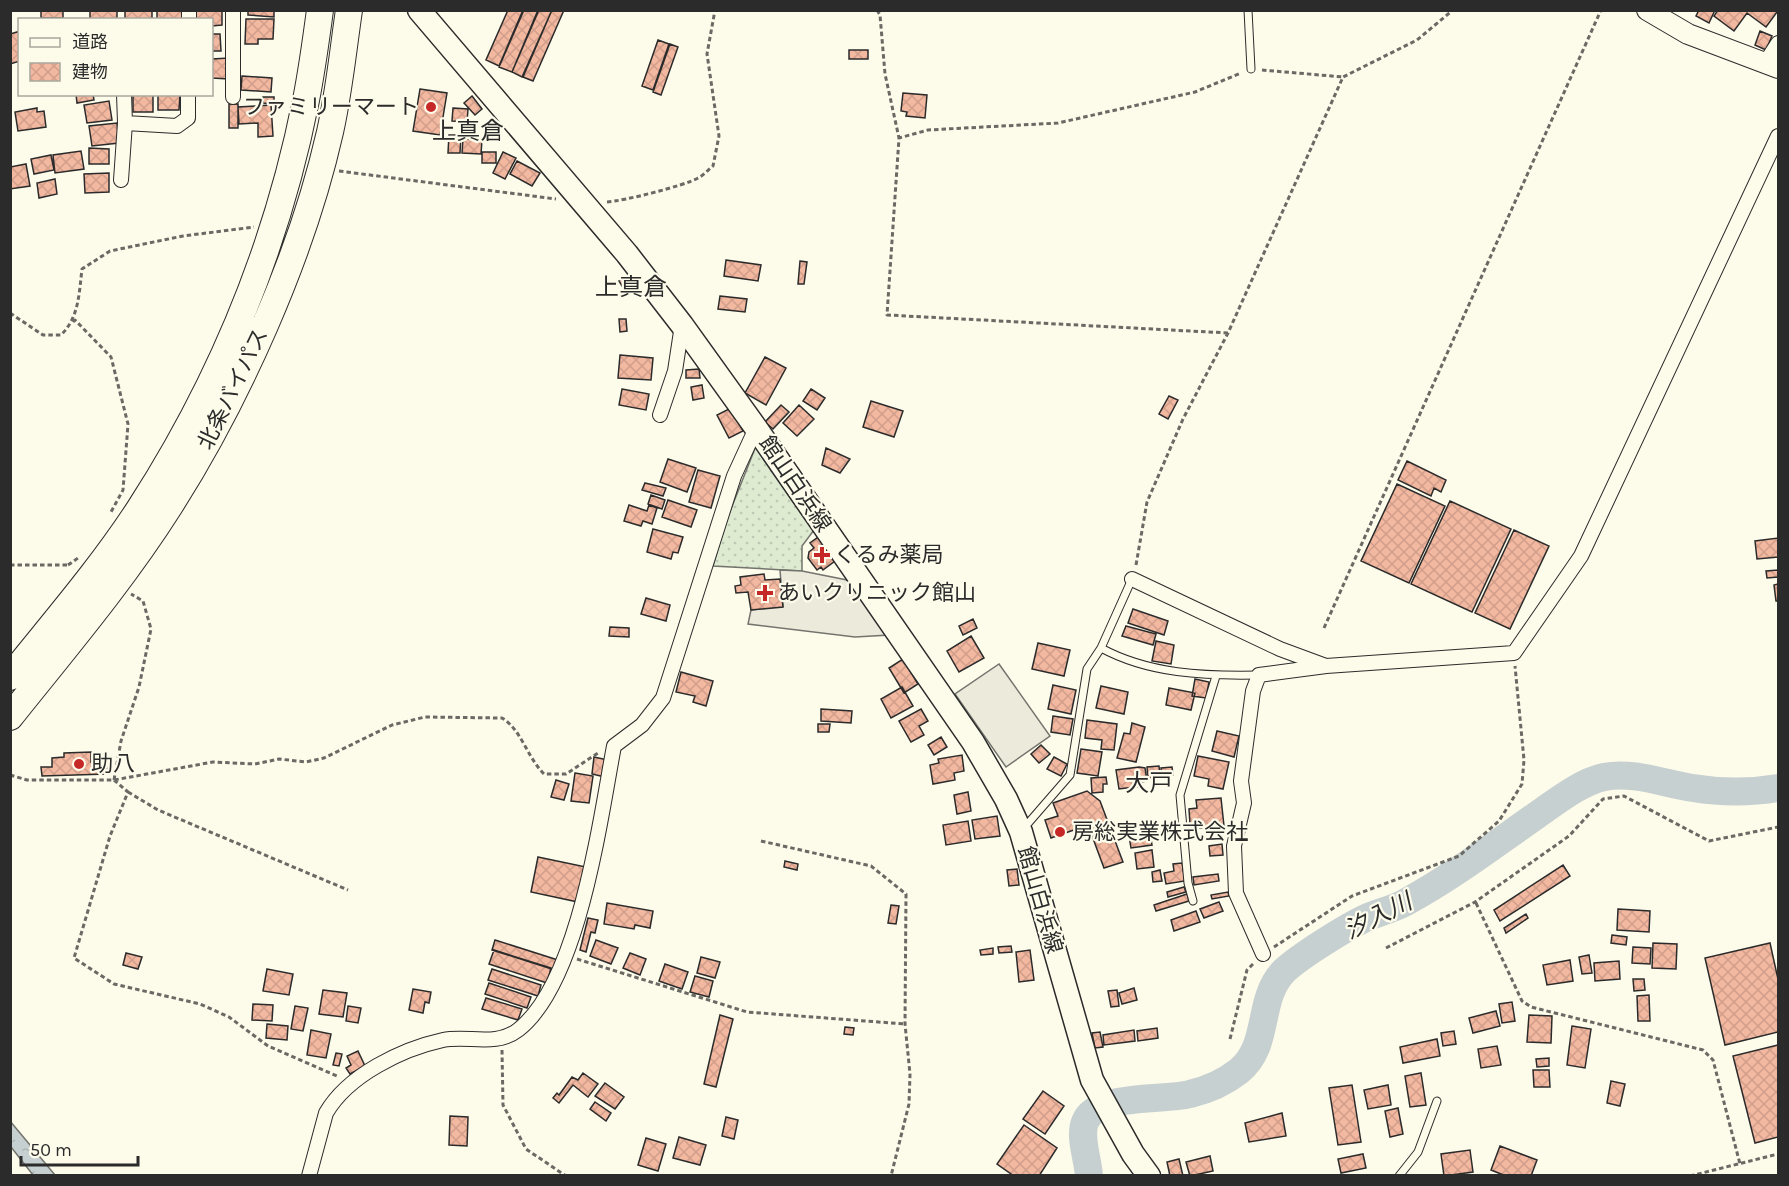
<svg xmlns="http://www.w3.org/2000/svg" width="1789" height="1186" viewBox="0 0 1789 1186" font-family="Karla,'Noto Sans JP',sans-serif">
<defs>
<pattern id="grass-dots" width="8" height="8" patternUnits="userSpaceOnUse" patternTransform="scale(1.5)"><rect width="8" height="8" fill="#deebd1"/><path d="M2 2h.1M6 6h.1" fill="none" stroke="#bfcab4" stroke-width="1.8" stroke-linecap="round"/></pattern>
<pattern id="water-ripples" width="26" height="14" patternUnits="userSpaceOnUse" patternTransform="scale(1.5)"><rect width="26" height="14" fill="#c7d0d0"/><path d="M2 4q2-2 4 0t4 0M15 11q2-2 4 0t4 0" fill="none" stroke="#abb3b3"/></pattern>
<pattern id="building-cross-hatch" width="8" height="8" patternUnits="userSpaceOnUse" patternTransform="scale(1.5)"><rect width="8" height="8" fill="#f2b8a0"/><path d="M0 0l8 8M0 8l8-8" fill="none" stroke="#d09e8a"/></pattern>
</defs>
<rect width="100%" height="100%" fill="#fdfbea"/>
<path fill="url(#grass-dots)" stroke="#74746e" stroke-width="1.5" d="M756,446L814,530L802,546V571L713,566L725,524Z"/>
<path fill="#eceadb" stroke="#74746e" stroke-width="1.5" d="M780,570L802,571L852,581L889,635L855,637L748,624L751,610L783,606Z
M999,664L1050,736L1006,767L955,694Z"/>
<path fill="url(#water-ripples)" stroke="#74746e" stroke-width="1.5" d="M10,1121L55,1175H33L11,1147Z"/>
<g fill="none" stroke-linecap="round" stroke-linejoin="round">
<path stroke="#c7d0d0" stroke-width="28" d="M1089,1176C1088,1159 1079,1137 1085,1122C1096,1093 1165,1101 1190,1094C1207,1090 1225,1082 1239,1071C1271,1045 1256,1000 1284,971C1300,956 1348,926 1368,917C1380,912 1394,909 1406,902C1452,877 1494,845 1537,815C1557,801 1581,782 1604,777C1633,771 1665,784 1693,788C1723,793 1749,793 1778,788"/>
</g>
<path fill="url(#building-cross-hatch)" stroke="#2b2b2b" stroke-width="1.5" d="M41,10H63V18H41Z
M90,10H117V20H90Z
M125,10H152V20H125Z
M157,10H184V20H157Z
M195,10H222V25L212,26V20H196Z
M248,10H274V17L248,15Z
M508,10H523L499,66L486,60Z
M524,10H538L512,72L499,67Z
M539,10H552L522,77L512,72Z
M552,10H564L533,81L523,77Z
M1699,10H1715L1709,23L1696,16Z
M1718,10H1775L1777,12L1766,27L1747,13L1734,31L1714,16Z
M246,19H274L273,39H258V44H245Z
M20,31V61L10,64V34Z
M1760,31L1772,36L1766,50L1755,45Z
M212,34H220L221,51H212Z
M658,40L669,44L653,90L642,86Z
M670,44L678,47L661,95L653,92Z
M849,50H868V59H849Z
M229,58V79L212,78V59Z
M242,76L272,78L271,92L241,90Z
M420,89L447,93L440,135L413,131Z
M903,93L927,95L925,118L906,116L907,112L901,111Z
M76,94H93L94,100L77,103Z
M133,94H153V112H133Z
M158,94H180L179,110H158Z
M472,96L482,109L475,115L464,103Z
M263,97H274V104L263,103Z
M109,101L112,120L87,123L84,105Z
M229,104H238V128H229Z
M271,105L273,136L258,137V123L239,124L238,107Z
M37,108V112L44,111L46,127L18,131L15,112Z
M453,108L468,109L467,122L452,121Z
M117,123L119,143L92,146L89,126Z
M449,135H461L460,153H448Z
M463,139L482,140L481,154L462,153Z
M89,148L109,149V164H89Z
M81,151L84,169L55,173L53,155Z
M482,152H496V163H482Z
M503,152L516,158L505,179L493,173Z
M51,155L54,170L34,174L31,159Z
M517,161L540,173L532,186L510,174Z
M26,164L30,186L10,189V167Z
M109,173V192L85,193L84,174Z
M55,179L57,194L39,198L37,183Z
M726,260L761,265L758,281L724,276Z
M800,261L807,262L804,284H798Z
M629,274L635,284L625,291L619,281Z
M720,296L747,299L745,312L718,309Z
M619,319H626L627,331L620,332Z
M620,355L653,358L651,380L618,378Z
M765,357L786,368L766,405L745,393Z
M699,369L700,378H686V370Z
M702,385L704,398L693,400L691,387Z
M622,389L649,394L646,410L619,405Z
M811,389L825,398L817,410L803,401Z
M1169,396L1178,400L1168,419L1159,414Z
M871,401L903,411L894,437L863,427Z
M781,405L789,412L773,429L765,422Z
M799,405L814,419L797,436L783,423Z
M731,408L743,431L729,438L717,415Z
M826,448L850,459L840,473L822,465Z
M668,459L696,468L687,492L660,482Z
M1407,461L1446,480L1441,492L1434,488L1431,496L1398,480Z
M698,470L720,476L711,508L689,502Z
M645,483L666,488L663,496L642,490Z
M1397,484L1445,506L1409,583L1361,561Z
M651,495L665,500L662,509L648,504Z
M668,500L697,510L691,527L662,517Z
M1450,501L1511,529L1472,612L1411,584Z
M629,505L647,511L649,505L657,508L652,524L643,521L641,526L624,521Z
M653,529L683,537L678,553L673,552L671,559L647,552Z
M1514,530L1549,546L1510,629L1475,613Z
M821,535L839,558L823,570L821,567L817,570L808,558L809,552L814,548L810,543Z
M1778,538V557L1757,559L1755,541Z
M1778,570V577L1767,578L1766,571Z
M764,574L765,580L780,579L783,607L751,610L748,592L736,593L735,586L741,585L740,577Z
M1778,584V601H1776L1774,585Z
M646,598L670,605L666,621L641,614Z
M1133,609L1168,621L1164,635L1128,623Z
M973,619L977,628L963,635L959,626Z
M1126,626L1156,634L1153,645L1122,636Z
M610,627L629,628V637L609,636Z
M971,636L984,658L959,672L947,651Z
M1156,641L1174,645L1171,664L1152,661Z
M1038,643L1070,650L1064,676L1032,669Z
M903,659L918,684L904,693L889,668Z
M681,672L713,681L706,706L693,702L695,696L676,692Z
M1195,679L1209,682L1206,698L1192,696Z
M1053,685L1076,690L1071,714L1048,709Z
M1101,686L1128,692L1124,714L1096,708Z
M902,687L913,706L891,718L881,699Z
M1169,688L1195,693L1191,710L1166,705Z
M821,709L852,711L851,723L821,721Z
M921,709L928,721L919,726L924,735L911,742L899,721Z
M1053,716L1073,719L1070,735L1051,732Z
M1087,720L1117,724L1114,750L1101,749L1102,740L1085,738Z
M1132,723L1145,727L1136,762L1117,758L1124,733L1130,734Z
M818,724H830L829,732H818Z
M1217,731L1239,736L1234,757L1212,751Z
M941,737L947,747L934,755L928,745Z
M1041,745L1050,754L1039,763L1031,754Z
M1081,749L1102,752L1098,776L1077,773Z
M91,752V762L107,761V774L42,776L41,767H52V758L64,757V753Z
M962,755L964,771L954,773L955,780L933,784L930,765L939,763L938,759Z
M1198,756L1229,762L1223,789L1208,786L1209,779L1194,776Z
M594,757L608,760L605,777L592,774Z
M1054,757L1067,764L1061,776L1047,769Z
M1159,766L1160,776L1148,778L1147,767Z
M1139,767L1145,768L1147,781L1141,782L1142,786L1119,789L1116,770Z
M1172,767L1173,775L1162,777L1161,768Z
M575,773L593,776L589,803L571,801Z
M1106,777L1107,784H1103V792L1092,793L1091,778Z
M556,780L569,784L564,800L551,797Z
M1087,791L1100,801L1123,862L1104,868L1088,825L1051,838L1045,820L1058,816L1053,803Z
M968,792L971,811L957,814L954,795Z
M1221,798L1224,826L1200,828L1199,823L1190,824L1189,809L1197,808L1196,800Z
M997,816L1000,836L975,839L972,820Z
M968,821L971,841L946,845L943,825Z
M1150,833L1152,845L1131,848L1129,836Z
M1222,844L1223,855L1210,856L1209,846Z
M1152,850L1154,867L1137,869L1135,853Z
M538,857L586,867L578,902L531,892Z
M785,861L798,864L797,870L784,867Z
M1182,863L1185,881L1166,884L1164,873L1174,871L1173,864Z
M1563,865L1570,876L1500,921L1494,910Z
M1017,869L1019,885L1009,886L1007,870Z
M1160,870L1162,881L1153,882L1152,872Z
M1218,874L1219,881L1194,885L1193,877Z
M1184,887L1186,892L1168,897L1167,892Z
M1228,892L1229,896L1212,899L1211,895Z
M1187,894L1189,901L1156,911L1154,905Z
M1219,902L1223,911L1204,918L1200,909Z
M607,903L653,911L650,928L635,925L634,929L604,924Z
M891,905L899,906L896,924L888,923Z
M1618,909L1650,911L1649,932L1617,930Z
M1196,911L1200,922L1174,931L1171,920Z
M1526,914L1528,918L1506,933L1504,928Z
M588,918L598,920L595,933L591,932L586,952L580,950Z
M1612,935L1627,937L1626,945L1611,943Z
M495,940L558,960L555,970L492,950Z
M596,940L618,948L611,964L590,956Z
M1653,943L1677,944L1676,969L1652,968Z
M1770,943L1778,979V1032L1725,1045L1705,958Z
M1011,946L1012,952L999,953L998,947Z
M1633,947L1651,948L1650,964L1632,963Z
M993,948V954L981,955L980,950Z
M494,950L551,968L547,983L489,964Z
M1030,950L1034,980L1019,982L1016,952Z
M126,953L142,957L138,969L123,965Z
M630,953L646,959L640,975L623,968Z
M1589,955L1592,973L1582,974L1579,957Z
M701,957L720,962L715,978L697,973Z
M1570,960L1573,981L1547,985L1543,965Z
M1619,961L1620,979L1595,981L1594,963Z
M665,964L688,972L682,989L659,981Z
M267,969L293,974L289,995L263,991Z
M492,969L541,985L538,996L488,980Z
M695,976L713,981L709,997L690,992Z
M1633,979H1644L1645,990L1634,991Z
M489,983L531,997L527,1008L485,994Z
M1134,988L1137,1000L1122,1004L1119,993Z
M413,989L431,992L429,1003L425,1002L423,1013L409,1010Z
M323,990L347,993L343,1017L319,1014Z
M1117,990L1119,1006L1111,1007L1108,991Z
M1649,995L1650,1021H1638L1637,996Z
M486,998L522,1009L518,1020L482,1009Z
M1512,1002L1515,1021L1502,1023L1499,1004Z
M253,1004L273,1005L272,1021L252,1020Z
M295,1006L308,1008L303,1031L291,1029Z
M348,1006L361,1008L358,1023L346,1021Z
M1496,1011L1500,1026L1473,1033L1469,1018Z
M720,1015L733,1019L716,1087L704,1084Z
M1529,1015L1552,1016L1551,1043L1527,1042Z
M267,1024L288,1026L287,1040L266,1038Z
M1572,1026L1591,1029L1585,1068L1567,1065Z
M845,1027L854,1028L853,1035L844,1034Z
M1157,1028L1158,1038L1138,1041L1137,1031Z
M311,1030L331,1034L326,1058L307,1055Z
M1134,1030L1135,1041L1104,1045L1103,1035Z
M1454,1031L1456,1044L1443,1046L1441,1033Z
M1100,1032L1103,1047L1095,1048L1092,1033Z
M1437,1039L1440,1056L1403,1063L1400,1047Z
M1778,1045V1137L1755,1143L1733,1056Z
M1497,1046L1501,1065L1481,1068L1478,1049Z
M358,1051L365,1066L350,1074L346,1068L351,1065L347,1056Z
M336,1053L342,1054L339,1066L333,1065Z
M1549,1058V1066L1537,1067L1536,1059Z
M1533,1070H1549L1550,1087H1534Z
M583,1073L598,1084L588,1097L573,1085L559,1103L553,1098L557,1093L559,1095L572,1077L578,1080Z
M1421,1073L1426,1105L1410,1107L1405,1076Z
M1611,1081L1625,1084L1620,1106L1607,1103Z
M605,1083L624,1097L615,1109L595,1096Z
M1352,1085L1361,1142L1338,1145L1329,1088Z
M1388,1085L1391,1105L1368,1109L1364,1090Z
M1043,1091L1064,1106L1045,1134L1023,1119Z
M595,1102L611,1113L606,1121L590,1109Z
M1398,1108L1403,1134L1390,1137L1385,1111Z
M1282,1113L1286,1136L1249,1142L1245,1123Z
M450,1116L468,1117L467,1146L449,1145Z
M726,1117L738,1120L734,1139L722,1136Z
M1024,1125L1057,1148L1039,1176H1014L997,1164Z
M679,1137L706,1145L700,1165L673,1158Z
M646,1138L666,1144L658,1171L638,1165Z
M1500,1146L1537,1160L1531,1176H1506L1491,1170Z
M1470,1150L1473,1172L1444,1176L1441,1154Z
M1363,1154L1366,1168L1341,1173L1338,1159Z
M1210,1156L1213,1171L1190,1176L1186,1162Z
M1179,1159L1183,1176H1170L1167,1162Z"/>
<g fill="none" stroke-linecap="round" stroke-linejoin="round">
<g stroke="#2b2b2b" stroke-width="9">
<path id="lane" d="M1248,10L1251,69
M1101,648C1149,674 1204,676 1258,675
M1024,828L1070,775L1087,669L1101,648L1132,579
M1193,901L1188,883L1180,795L1216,676
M1399,1176L1418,1152L1437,1101"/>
</g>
<g stroke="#2b2b2b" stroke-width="16">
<path id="street" d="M189,20V10
M1765,63L1778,43
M233,97V10
M125,123L177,126L188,118V94
M121,180L125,123L124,94
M660,415L675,371L682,325
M1132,579L1280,649L1326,666L1514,653L1581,556L1778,136
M1263,954L1236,893L1234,846L1244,803L1241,781L1253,691L1259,675L1326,666
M309,1176L326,1113C348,1075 402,1049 443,1040C468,1035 496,1047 518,1030C579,983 600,820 614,746L642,725L663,698L734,476L756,428"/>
</g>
<g stroke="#2b2b2b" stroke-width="22">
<path id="secondary" d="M1647,10L1688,34L1778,68"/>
</g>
<g stroke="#2b2b2b" stroke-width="25">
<path id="primary" d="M419,10L627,254L682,325L756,428L973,742L1006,799L1021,832L1092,1080L1133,1154L1149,1176"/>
</g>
<g stroke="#2b2b2b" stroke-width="28">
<path id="highway" d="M10,677C54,622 101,568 140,508C220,384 277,246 306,100C312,70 316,40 320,10
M10,717C65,648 122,581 169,507C238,399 302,256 330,132C339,92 343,51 349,10"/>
</g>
<path stroke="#6a6964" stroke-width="3" stroke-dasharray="4.5 3" stroke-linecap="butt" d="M877,10L880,15L885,74L899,138
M1262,70L1343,77
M339,171L556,199
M607,202C623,201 684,186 698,178C704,175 708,170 713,166L719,136L707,54L715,10
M10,313L43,335H61C79,317 79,294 82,269L110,251L183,236L254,227
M73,322L75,320L111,357L128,424L123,490L111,512
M1228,333L887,315L899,138L928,130L1058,123L1195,92L1241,73
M10,565H69
M68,565L78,558
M1136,565L1147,502L1183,419L1228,333L1343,77L1417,40L1453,10
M1324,628L1601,10
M10,775L27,780H114L213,762L255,764L279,759L306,762L324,758L392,725L425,717L502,718C521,729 527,757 544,774H566L598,753
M114,780L128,792L110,836L74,958L114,984L200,1004L229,1017L268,1046L339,1077
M114,780L121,741L139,687L151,629L143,601L131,594
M128,792L158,810L348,890
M761,841L871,866L906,894L905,1024L910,1074L909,1104L891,1176
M1476,903L1522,1001L1531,1007L1703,1050L1713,1060L1740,1164
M1274,947L1352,896L1459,856L1499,821L1522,784L1524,760L1515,666
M1386,948L1475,902L1569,836L1603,799L1624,796L1709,841L1778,827
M577,959L747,1012L905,1024
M1230,1039L1247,970L1253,964
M502,1050L503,1105L526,1149L566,1176
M1690,1176L1778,1154"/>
<use href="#lane" stroke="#fdfbea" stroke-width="7"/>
<use href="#street" stroke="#fdfbea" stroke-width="14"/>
<use href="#secondary" stroke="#fdfbea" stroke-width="20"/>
<use href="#primary" stroke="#fdfbea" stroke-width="22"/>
<use href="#highway" stroke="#fdfbea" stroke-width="26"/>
</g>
<g fill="#c62828" stroke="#fdfbea" stroke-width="2">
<circle cx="431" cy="107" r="6"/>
<path d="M819 546h6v6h6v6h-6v6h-6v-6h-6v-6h6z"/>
<path d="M762 584h6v6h6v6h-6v6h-6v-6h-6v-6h6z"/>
<circle cx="79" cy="764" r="6"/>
<circle cx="1060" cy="832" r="6"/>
</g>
<g text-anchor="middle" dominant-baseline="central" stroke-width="4.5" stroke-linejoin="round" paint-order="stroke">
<g font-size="22" fill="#2b2b2b" stroke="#fdfbea" text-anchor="start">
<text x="419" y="107" text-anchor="end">ファミリーマート</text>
<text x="834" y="555">くるみ薬局</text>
<text x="778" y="593">あいクリニック館山</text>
<text x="91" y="764">助八</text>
<text x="1072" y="832">房総実業株式会社</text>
</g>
<g font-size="22" fill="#2b2b2b" stroke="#fdfbea">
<text transform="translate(233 389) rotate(-64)">北条バイパス</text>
<text transform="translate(795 484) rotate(56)">館山白浜線</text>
<text transform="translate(1040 900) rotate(74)">館山白浜線</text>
</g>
<g font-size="24" fill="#2b2b2b" stroke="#fdfbea">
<text x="468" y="131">上真倉</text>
<text x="631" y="287">上真倉</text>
<text x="1149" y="783">大戸</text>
</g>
<g font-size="24" font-style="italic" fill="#2b2b2b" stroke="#fdfbea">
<text transform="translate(1378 916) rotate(-27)">汐入川</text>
</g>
</g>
<rect width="1789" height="1186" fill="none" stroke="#2b2b2b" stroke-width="24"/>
<rect x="18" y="18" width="195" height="78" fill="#fdfbea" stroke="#a9a89e" stroke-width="1.5"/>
<rect x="30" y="38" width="30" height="9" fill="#fdfbea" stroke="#a9a89e" stroke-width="1.5"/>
<text x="72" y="48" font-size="18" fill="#2b2b2b">道路</text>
<rect x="30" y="63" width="30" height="18" fill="url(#building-cross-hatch)" stroke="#a9a89e" stroke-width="1.5"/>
<text x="72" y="78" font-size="18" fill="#2b2b2b">建物</text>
<path d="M21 1156v9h117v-9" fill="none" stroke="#2b2b2b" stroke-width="3"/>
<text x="30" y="1156" font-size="18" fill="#2b2b2b" stroke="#fdfbea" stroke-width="4.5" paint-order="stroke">50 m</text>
</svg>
